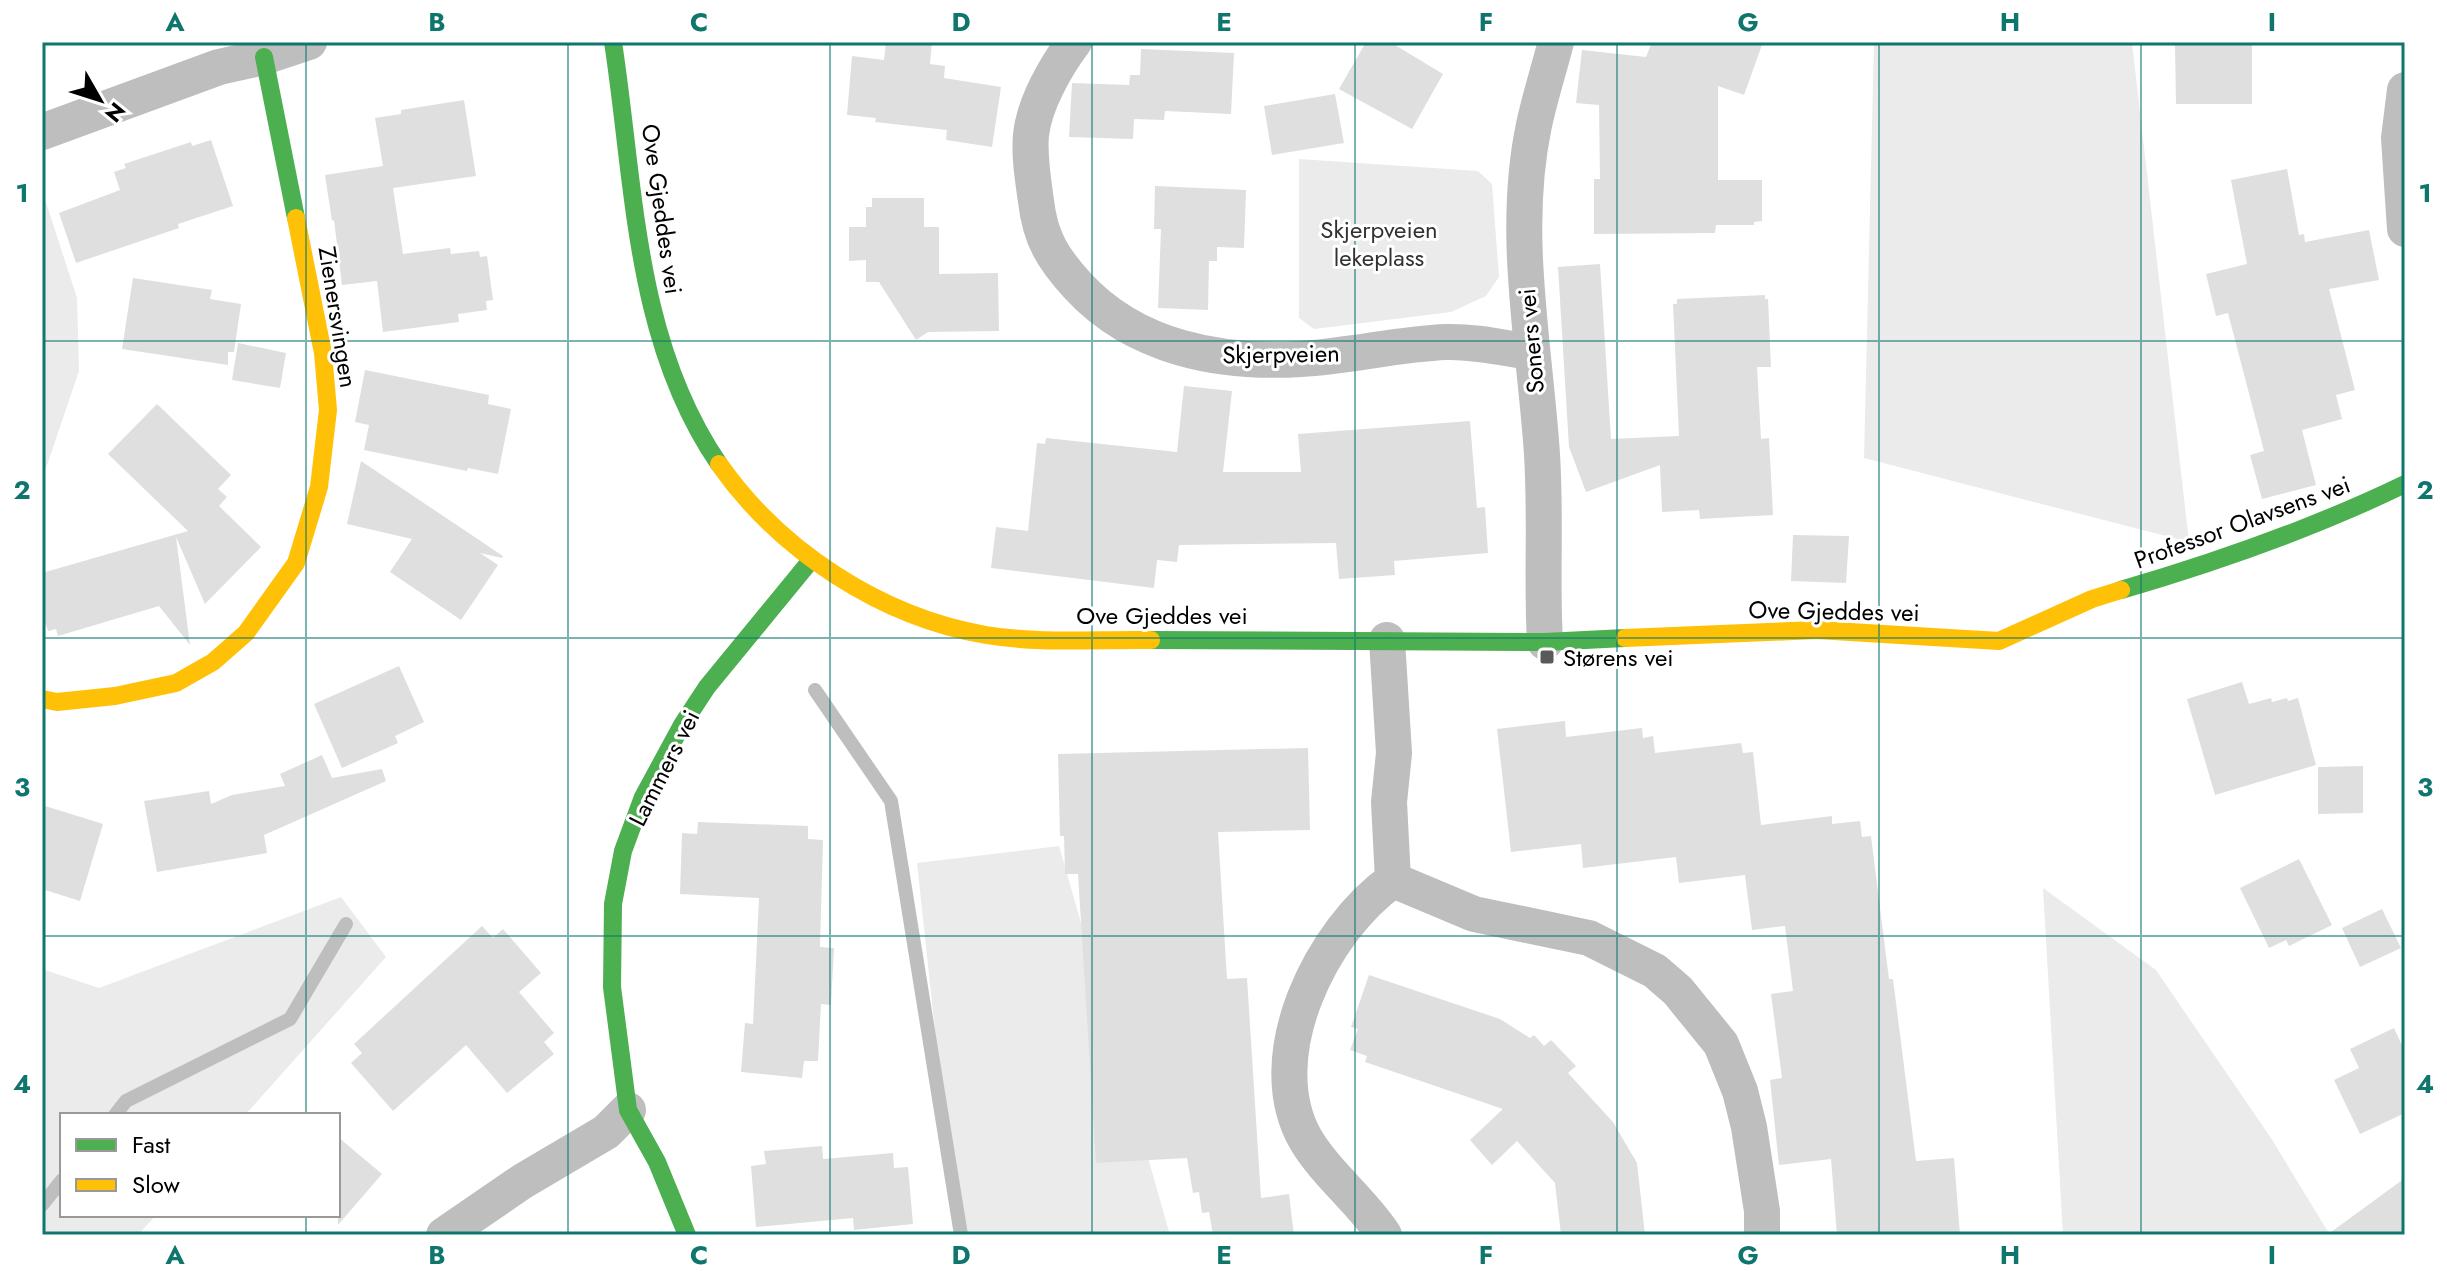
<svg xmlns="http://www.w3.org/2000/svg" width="2447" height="1277" viewBox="0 0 2447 1277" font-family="Jost,sans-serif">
<rect width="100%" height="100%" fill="#fff"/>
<path fill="#ebebeb" d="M1874,42H2132L2189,542L1864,458Z
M1299,159L1478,171L1492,184L1499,277L1486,296L1451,312L1314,329L1299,318Z
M42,190L77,298L79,371L42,480Z
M1059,846L1170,1235H957L917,863Z
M2043,888L2156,970L2271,1138L2330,1235H2063Z
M341,897L386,957L245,1115H62V1215H156L138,1235H42V969L99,988Z"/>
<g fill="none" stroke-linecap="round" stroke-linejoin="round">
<path stroke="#bebebe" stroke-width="14" d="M815,690L891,801L961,1235
M115,1115L126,1101L290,1019L346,924
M42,1205L62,1180"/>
</g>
<path fill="#dfdfdf" d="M886,42H932L930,64L945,66L944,78L1001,87L992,147L946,140L947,130L875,122L876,118L847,115L852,56L884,60Z
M1366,42H1390L1443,74L1412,129L1339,89Z
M1652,42H1763L1744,95L1718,86V180H1762V221L1754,222V225H1716L1715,233L1594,234V179H1600L1599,105L1576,103L1582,50L1646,57Z
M2182,42L2252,44V104H2176L2175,45H2182Z
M1141,49L1234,53L1231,114L1165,111L1164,120L1134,119L1133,139L1069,137L1072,83L1129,85L1130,75H1140Z
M1335,94L1344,143L1272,155L1264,106Z
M464,100L476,176L393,188L403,254L450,248L451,254L479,251L480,257L487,256L493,300L486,301L487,310L458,314L459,322L383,332L377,281L342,285L334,220L332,221L325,175L383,166L375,118L401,114V110Z
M211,140L233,206L178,224L179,228L76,263L59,213L120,190L114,172L126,168L124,164L191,142L192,146Z
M2287,169L2299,235L2304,234L2305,242L2369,230L2379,280L2329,289L2355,390L2336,395L2342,419L2302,430L2316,485L2262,499L2250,455L2264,451L2228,313L2216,316L2206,274L2247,264L2231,180Z
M1155,186L1246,190L1244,248L1217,247V261H1209L1208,310L1158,308L1161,229H1154Z
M872,198H924V227H939V274L998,273L999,331L928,332L916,340L879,282H866V260L849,261V227H866V207H872Z
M1600,264L1611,439L1679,436L1673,304H1677V299L1765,295V299H1768L1771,367H1757L1761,439L1769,438L1773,515L1700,519L1699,510L1662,512L1660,465L1586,492L1569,447L1558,267Z
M133,278L212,290L210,299L241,304L234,352H228V365L122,349Z
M238,343L286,353L280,388L232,380Z
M365,370L489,395L488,404L511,409L498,474L468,468L467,471L364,450L369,425L355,422Z
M1184,386L1232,391L1223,472H1301L1298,434L1470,421L1477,508L1485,507L1488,553L1394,561L1395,575L1339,579L1336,543L1179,545L1177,562L1157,560L1154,588L991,568L996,527L1028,531L1037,443L1045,444L1046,438L1177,452Z
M157,404L231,475L218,489L227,497L219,506L261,547L205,604L176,537L190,645L159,606L58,636L56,629L48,631L42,612V573L188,531L108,454Z
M361,461L503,556L502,558L480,553L498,565L461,620L390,572L412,539L347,524Z
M1793,535L1849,536L1846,583L1791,581Z
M399,666L424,722L395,736L398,743L342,768L314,704Z
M2242,682L2249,704L2271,698L2272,702L2287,698L2288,701L2298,698L2316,765L2215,795L2187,699Z
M1565,721L1566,737L1642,728L1643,738L1653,736L1655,753L1741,743L1743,753L1753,752L1761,825L1832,816V824L1860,821L1862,837L1871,836L1889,979H1893L1916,1161L1954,1158L1960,1235H1837L1831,1159L1779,1165L1770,1080L1782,1078L1771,994L1793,991L1785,926L1752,930L1745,875L1679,883L1676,857L1583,868L1581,844L1511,852L1497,729Z
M1308,748L1310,830L1218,832L1227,979L1247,978L1261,1198L1289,1194L1294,1235H1213L1209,1212L1202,1213L1199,1192L1193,1193L1187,1158L1096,1163L1078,874H1065L1064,836H1060L1058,754Z
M322,755L332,778L382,769L386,781L264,835L267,853L157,872L144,801L209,791L211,804L232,795L285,786L280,774Z
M2363,766V813L2318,814V767Z
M42,805L103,824L80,901L42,889Z
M698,822L808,826V839L823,840L820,947L834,948L831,1005L821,1004L818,1061H804L802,1078L741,1072L745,1023L753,1024L759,898L680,894L682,833L697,834Z
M2299,859L2332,925L2289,946L2286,940L2269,948L2240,888Z
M2382,909L2401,948L2360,967L2342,928Z
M482,926L493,938L503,929L541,973L519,992L554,1033L544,1042L554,1054L507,1093L466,1045L393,1111L351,1063L362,1053L354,1044Z
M1369,975L1500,1019L1530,1038L1534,1035L1544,1046L1551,1040L1576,1066L1568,1073L1613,1122L1637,1163L1645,1235H1561L1555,1183L1517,1141L1492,1165L1470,1140L1503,1109L1365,1062L1367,1056L1350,1050L1358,1029L1351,1027Z
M2394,1028L2405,1052V1113L2360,1134L2334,1080L2359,1068L2350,1049Z
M338,1137L382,1174L338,1225Z
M822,1146L823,1159L893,1153L894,1168L908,1167L913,1224L854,1230L853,1218L756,1227L751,1166L766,1164L764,1151Z
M2405,1178V1235H2327Z"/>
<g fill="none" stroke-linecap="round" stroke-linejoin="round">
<path stroke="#bebebe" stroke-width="36" d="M1074,42C1056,66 1034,104 1031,135C1029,156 1033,180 1036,201C1040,238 1053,259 1078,286C1135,348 1220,364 1301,359C1350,356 1398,344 1446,342C1474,341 1504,348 1531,352
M2405,90L2399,138L2405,229
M42,132L219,67L264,57L309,42
M1387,640L1394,753L1389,802L1393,880
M1545,642C1541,575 1547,508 1541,441C1533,336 1512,229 1534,125C1540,97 1549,69 1556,42
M1393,880L1474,914L1589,938L1655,971L1678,991L1721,1044L1740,1091L1749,1127L1762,1211V1235
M444,1235L523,1181L606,1132L628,1110
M1384,1235C1362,1201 1327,1175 1306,1140C1258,1057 1322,930 1393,880"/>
<path stroke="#4caf50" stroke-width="18" d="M613,42C635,186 634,340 719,464
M264,57L296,218
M2121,590C2217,562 2314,528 2405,484
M1151,640L1545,642L1625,638
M687,1235L657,1162L628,1110L612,987L613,904L623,851L643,797L682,725L707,687L812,559"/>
<path stroke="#ffc107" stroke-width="18" d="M719,464C780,551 881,617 986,635C1040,644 1097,639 1151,640
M1625,638L1817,630L1999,641L2092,599L2121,590
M42,699L57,702L115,696L176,683L213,662L246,633L296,563L319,487L328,410L323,353L296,218"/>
</g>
<path fill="none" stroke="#0f766e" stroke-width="2" stroke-opacity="0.55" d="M306,42V1115M568,42V1235M830,42V1235M1092,42V1235M1355,42V1235M1617,42V1235M1879,42V1235M2141,42V1235M42,341H2405M42,638H2405M42,936H2405M306,1215V1235"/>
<rect fill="#595959" stroke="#fff" stroke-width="3" x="1539" y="649" width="16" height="16" rx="4"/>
<g text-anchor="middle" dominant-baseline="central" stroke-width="6" stroke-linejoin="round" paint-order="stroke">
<g font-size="24" fill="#000" stroke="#fff">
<text transform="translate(662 209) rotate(82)">Ove Gjeddes vei</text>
<text transform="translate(338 317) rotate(81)">Zienersvingen</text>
<text transform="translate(1531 341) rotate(-95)">Soners vei</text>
<text transform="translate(1281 354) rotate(-1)">Skjerpveien</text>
<text transform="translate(2242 522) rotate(-20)">Professor Olavsens vei</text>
<text transform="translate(1834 611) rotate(1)">Ove Gjeddes vei</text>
<text x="1162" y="615">Ove Gjeddes vei</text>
<text transform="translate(664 768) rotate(-63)">Lammers vei</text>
</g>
<g font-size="24" fill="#323232" stroke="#fff">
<text x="1379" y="229">Skjerpveien<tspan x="1379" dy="28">lekeplass</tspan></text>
</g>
<g font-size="24" fill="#000" stroke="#fff" text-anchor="start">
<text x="1563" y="657">Størens vei</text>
</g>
</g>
<rect width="2447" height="1277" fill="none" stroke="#ffffff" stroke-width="88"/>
<rect x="60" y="1113" width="280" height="104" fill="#ffffff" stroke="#999999" stroke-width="2"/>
<rect x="76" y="1139" width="40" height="12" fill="#4caf50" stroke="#999999" stroke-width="2"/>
<text x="132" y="1153" font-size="24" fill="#000000">Fast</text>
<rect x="76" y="1179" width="40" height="12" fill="#ffc107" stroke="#999999" stroke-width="2"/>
<text x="132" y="1193" font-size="24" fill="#000000">Slow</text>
<g transform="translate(100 100) rotate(129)" stroke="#ffffff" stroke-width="6" paint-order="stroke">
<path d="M0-6L14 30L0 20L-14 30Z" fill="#000000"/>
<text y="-12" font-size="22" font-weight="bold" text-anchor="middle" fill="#000000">N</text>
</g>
<rect x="44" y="44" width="2359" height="1189" fill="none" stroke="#0f766e" stroke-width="3"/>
<g font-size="26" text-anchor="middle" font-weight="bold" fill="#0f766e">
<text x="175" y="31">A</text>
<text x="437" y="31">B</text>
<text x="699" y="31">C</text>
<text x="961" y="31">D</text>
<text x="1224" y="31">E</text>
<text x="1486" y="31">F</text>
<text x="1748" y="31">G</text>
<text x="2010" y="31">H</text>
<text x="2272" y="31">I</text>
<text x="22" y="202">1</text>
<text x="2425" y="202">1</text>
<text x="22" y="499">2</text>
<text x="2425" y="499">2</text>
<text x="22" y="796">3</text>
<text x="2425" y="796">3</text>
<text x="22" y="1093">4</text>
<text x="2425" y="1093">4</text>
<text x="175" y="1264">A</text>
<text x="437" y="1264">B</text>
<text x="699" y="1264">C</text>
<text x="961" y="1264">D</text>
<text x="1224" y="1264">E</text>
<text x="1486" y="1264">F</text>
<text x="1748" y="1264">G</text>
<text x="2010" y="1264">H</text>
<text x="2272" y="1264">I</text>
</g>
</svg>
